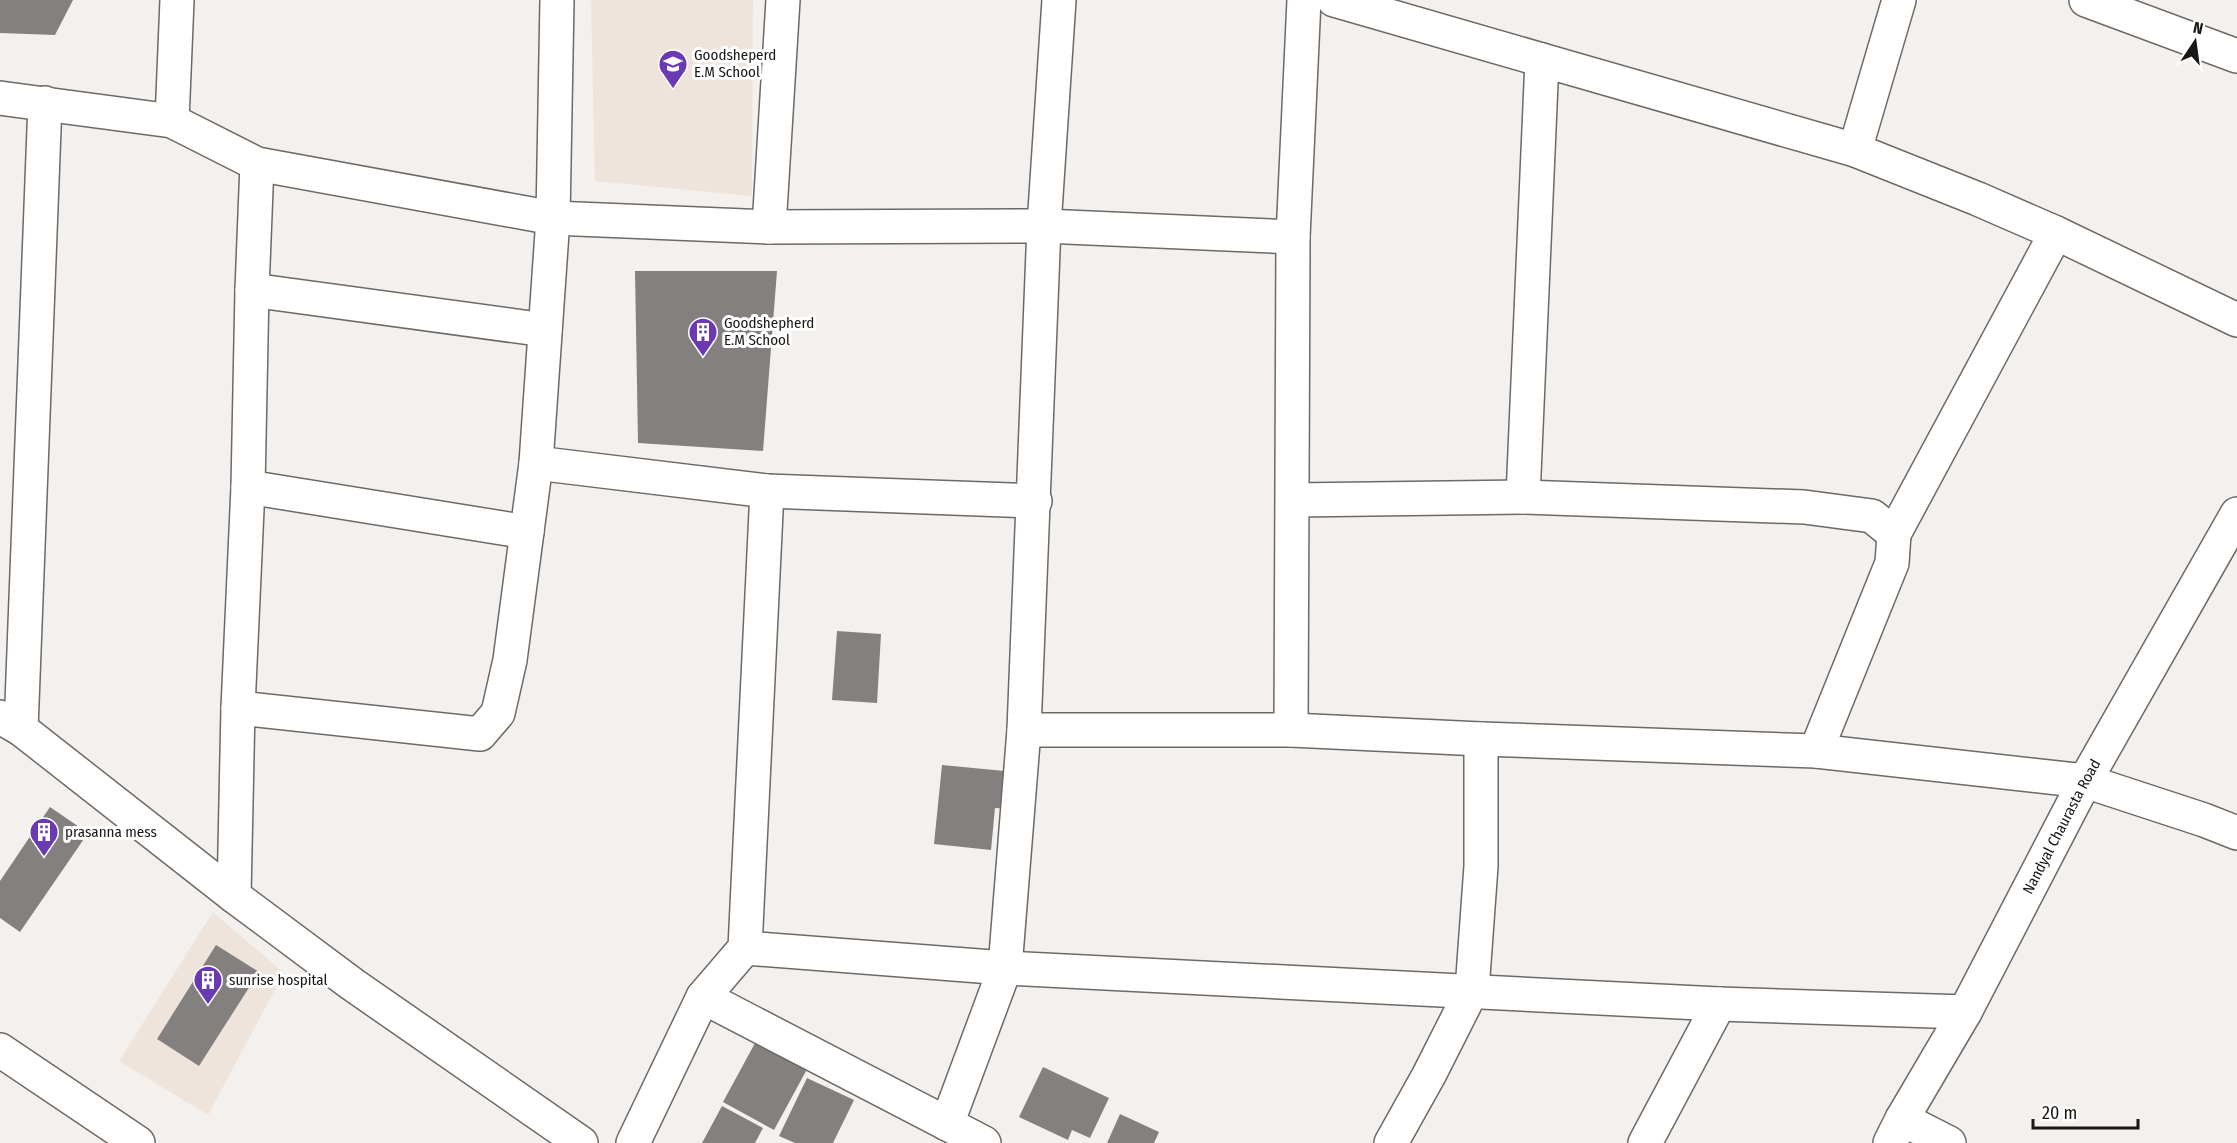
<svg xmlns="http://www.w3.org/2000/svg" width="2237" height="1143" viewBox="0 0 2237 1143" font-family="'Fira Sans Condensed',sans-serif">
<rect width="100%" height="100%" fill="#f4f0ed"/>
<path fill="#eee4dc" d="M591,0H753L752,196L595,181Z
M213,912L284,973L208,1115L119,1061Z"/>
<path fill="#84807f" d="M0,0H73L55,35L0,33Z
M635,271H777L763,451L638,443Z
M837,631L881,634L877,703L832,700Z
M942,765L1015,772L1011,809L995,808L991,850L934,844Z
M50,807L88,833L20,932L0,918V881Z
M216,945L259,972L199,1066L157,1039Z
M761,1032L812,1060L774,1130L723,1102Z
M1043,1067L1109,1098L1090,1138L1072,1130L1068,1140L1019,1117Z
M807,1078L854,1100L833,1143H795L779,1136Z
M722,1106L763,1128L755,1143H702Z
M1120,1114L1159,1132L1154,1143H1107Z"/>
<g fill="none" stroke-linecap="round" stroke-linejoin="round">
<g stroke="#6c6967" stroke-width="36">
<g id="minor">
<path d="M557,0L553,218L536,463L767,491L1035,501"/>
<path d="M1334,0L1542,60"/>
<path d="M2086,0L2237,56"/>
<path d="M0,98L172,121L257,164L553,218L769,227L1044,226L1293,237"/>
<path d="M172,121L177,0"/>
<path d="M1855,150L1899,0"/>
<path d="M769,227L783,0"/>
<path d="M252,290L545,330"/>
<path d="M248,487L527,532"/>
<path d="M1523,497L1542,60L1855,150L1978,199L2056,233L2237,320"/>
<path d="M1294,500L1523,497L1804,507L1872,516L1894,534L1892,563L1816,751"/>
<path d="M1894,534L2056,233"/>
<path d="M238,708L480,734L498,713L510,660L536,463"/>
<path d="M0,717L21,729L234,896L352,984L581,1143"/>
<path d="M21,729L45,103"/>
<path d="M1024,730H1291L1481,739L1816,751L2085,781L2204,820L2237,833"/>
<path d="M1291,730L1293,237L1304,0"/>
<path d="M234,896L238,708L248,487L252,290L257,164"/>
<path d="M745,948L1005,968L1719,1004L1965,1012"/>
<path d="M703,997L984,1143"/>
<path d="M1902,1119L1949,1143"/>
<path d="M947,1124L1005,968L1024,730L1044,226L1059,0"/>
<path d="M633,1143L703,997L745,948L767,491"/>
<path d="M1391,1143L1429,1075L1472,990L1481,866V739"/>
<path d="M1645,1143L1719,1004"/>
<path id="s1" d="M1890,1143L1902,1119L1965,1012L2085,781L2237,514"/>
</g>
</g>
<g stroke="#6c6967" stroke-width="36">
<path id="major" d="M0,1050L138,1143"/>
</g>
<use href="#minor" stroke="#fff" stroke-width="33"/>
<use href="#major" stroke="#fff" stroke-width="33"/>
</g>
<defs>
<g id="school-pin" transform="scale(1.5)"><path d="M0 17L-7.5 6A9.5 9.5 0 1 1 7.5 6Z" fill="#693ab2" stroke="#fff"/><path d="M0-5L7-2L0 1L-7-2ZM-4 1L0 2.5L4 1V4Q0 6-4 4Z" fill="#fff"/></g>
<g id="building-pin" transform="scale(1.5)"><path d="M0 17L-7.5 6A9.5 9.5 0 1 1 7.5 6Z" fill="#693ab2" stroke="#fff"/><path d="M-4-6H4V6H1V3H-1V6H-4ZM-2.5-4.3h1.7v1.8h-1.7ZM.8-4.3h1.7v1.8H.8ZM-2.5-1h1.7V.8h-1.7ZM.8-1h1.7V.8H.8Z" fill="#fff"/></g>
</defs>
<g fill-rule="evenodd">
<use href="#school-pin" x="673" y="64"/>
<use href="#building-pin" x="703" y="332"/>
<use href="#building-pin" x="44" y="832"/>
<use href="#building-pin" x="208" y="980"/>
</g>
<g text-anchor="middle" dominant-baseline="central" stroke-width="6" stroke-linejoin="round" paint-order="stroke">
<g font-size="15" fill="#191716" stroke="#fff" text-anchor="start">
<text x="694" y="55">Goodsheperd<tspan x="694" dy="17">E.M School</tspan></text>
<text x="724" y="323">Goodshepherd<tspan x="724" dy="17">E.M School</tspan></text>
<text x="65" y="832">prasanna mess</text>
<text x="229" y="980">sunrise hospital</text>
</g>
<g font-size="15" fill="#191716" stroke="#fff">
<text stroke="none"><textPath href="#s1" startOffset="360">Nandyal Chaurasta Road</textPath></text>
</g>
</g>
<g transform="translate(2195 42) rotate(13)" stroke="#ffffff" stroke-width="4.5" paint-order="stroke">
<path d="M0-4.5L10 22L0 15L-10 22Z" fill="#191716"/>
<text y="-9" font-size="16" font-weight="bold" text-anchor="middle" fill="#191716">N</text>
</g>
<path d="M2033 1119v9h105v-9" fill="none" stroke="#191716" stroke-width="3"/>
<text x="2042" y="1119" font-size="18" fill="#191716" stroke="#ffffff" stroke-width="4.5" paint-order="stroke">20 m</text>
</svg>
